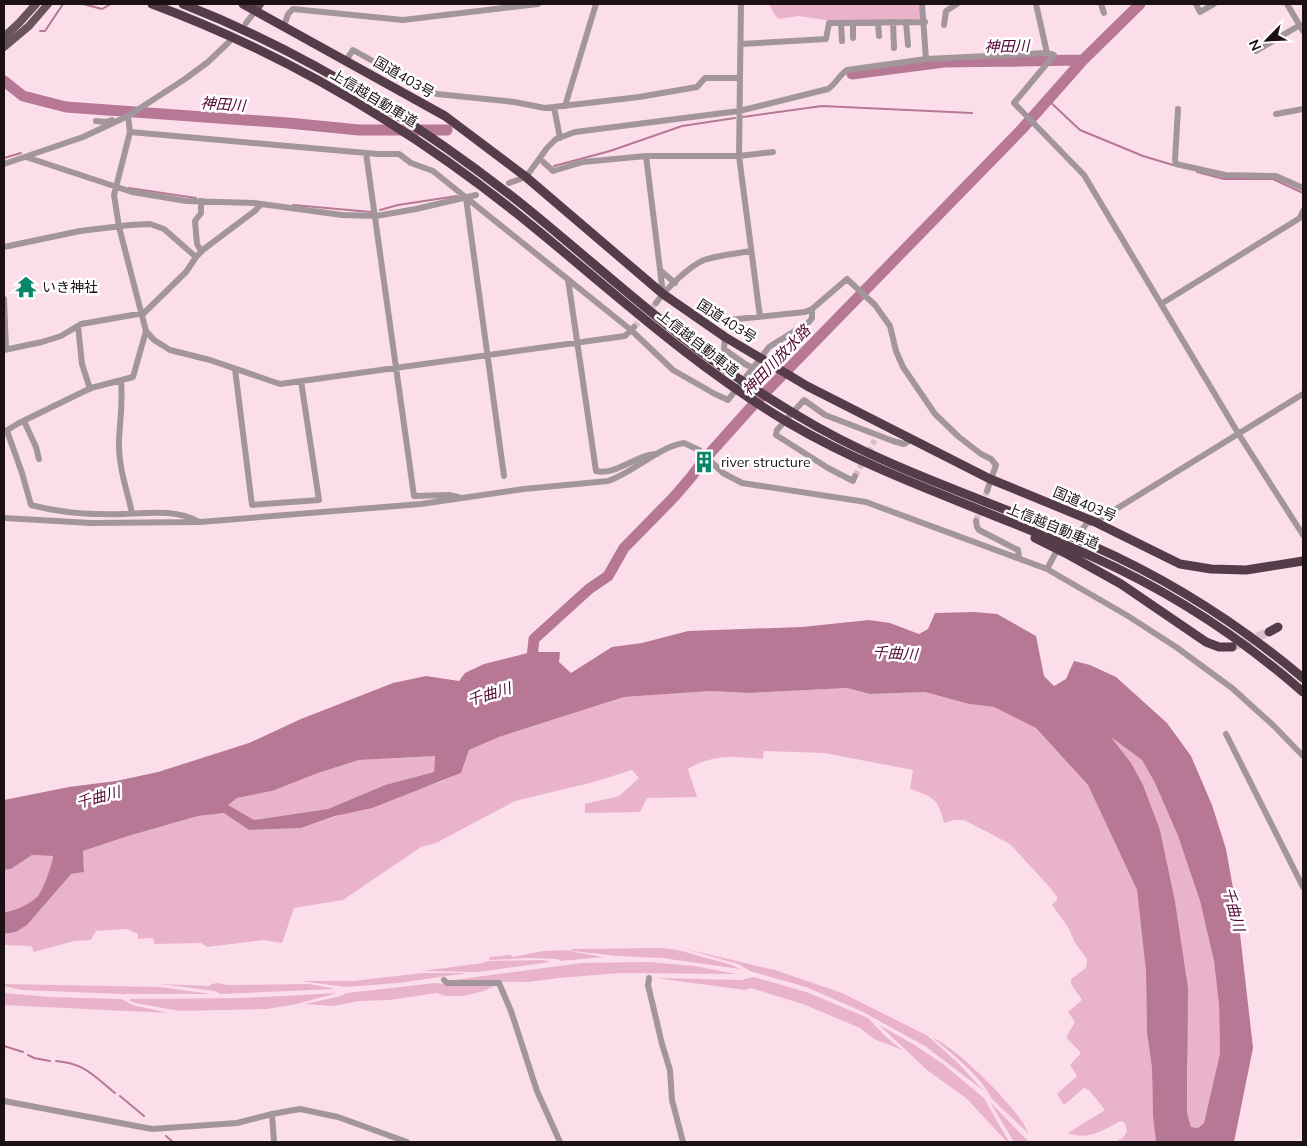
<svg xmlns="http://www.w3.org/2000/svg" width="1307" height="1146" viewBox="0 0 1307 1146" font-family="Mulish,'Noto Sans JP',sans-serif">
<rect width="100%" height="100%" fill="#fcdeeb"/>
<path fill="#eab3cc" d="M769,4H920L923,20L832,21L799,16L779,19L774,14Z
M847,688L870,694L925,692L969,704L994,707L1036,728L1088,785L1137,890L1146,972L1147,1033L1152,1068L1153,1117L1156,1142H1114L1123,1138L1127,1131L1125,1123L1121,1121C1103,1130 1088,1141 1068,1133L1105,1110L1089,1090L1084,1088L1064,1105L1057,1094L1077,1076L1070,1065L1081,1053L1066,1037L1075,1022L1068,1012L1082,1000L1071,984V979L1086,968L1087,959L1075,943L1068,927L1052,905L1057,900V897L1053,891L1010,844L964,820H954L944,823C939,799 932,796 910,789L913,770L824,753L764,751L763,759C736,756 712,754 688,769L697,797L647,798L640,812L585,813V804L619,796L639,778L632,770L594,782L515,801L436,843L421,847L343,900L294,908L282,943L263,940L207,947L201,943L154,944L153,938L138,939V934L127,929L96,931L91,940L74,941L34,952L31,946L4,945V934L16,932L27,925L71,873L84,872L83,851L128,836L198,816L225,813L249,830L301,828L440,782L461,773L469,750L499,737L624,697L711,691L749,693Z
M1109,735L1142,760L1155,783L1178,836L1200,901L1214,961L1219,1005L1220,1053L1204,1123L1198,1128L1191,1127L1187,1113L1188,1066L1183,956L1175,901L1160,830Z
M435,756L434,772L385,785L328,809L254,820L227,805L237,798L272,791L318,773L359,760Z
M32,855L53,856C52,865 44,891 37,897C28,905 15,911 4,912V870L11,869Z
M660,948L678,950L732,965L740,969L662,958L617,956L573,951L570,949Z
M682,948L775,970L842,993L928,1036L958,1063L984,1091L925,1046L861,1011L806,987L750,971L738,964Z
M565,950L603,957L561,961L557,959L528,958L489,960L490,957L510,955L513,957L543,951Z
M543,960L550,962L478,972L422,971L483,963L488,961Z
M649,962L694,966L737,974L620,973L559,978L528,982L454,981V980L582,963Z
M423,973H468L398,983L345,987L301,981H353Z
M754,977L809,993L868,1018L885,1036L902,1050L874,1039L860,1028L803,1004L751,988L745,990L656,978L741,980Z
M219,983L227,985L309,984L335,989L221,994L215,991L160,984L210,986L211,984Z
M435,983L468,986L497,985L484,991L463,996H445L437,993L389,1000L359,1001L333,1006L305,1004L341,996L347,993Z
M4,984L160,987L211,994H123L22,990L4,986Z
M4,993L50,997L121,999L133,1005L168,1013L4,1005Z
M337,993L297,1004L267,1009L180,1011L135,1003L130,1001V999L244,998Z
M879,1025L913,1044L943,1064L984,1098L1009,1142H1007L966,1098L927,1070Z
M933,1038C955,1046 1022,1112 1028,1133L991,1098C983,1078 950,1052 933,1038Z
M990,1102L1029,1142H1014Z"/>
<path fill="#b67895" fill-rule="evenodd" d="M974,612L997,614L1036,636L1044,676L1054,686L1066,679L1074,661L1090,665L1116,677L1167,723L1191,756L1212,805L1226,849L1238,916L1253,1048L1234,1142H1156L1153,1117L1152,1068L1147,1033L1146,972L1137,890L1088,785L1036,728L994,707L969,704L925,692L870,694L847,688L749,693L711,691L624,697L499,737L469,750L461,773L372,808L335,816L301,828L249,830L224,813L198,816L128,836L83,851L84,872L71,874L27,925L16,932L4,934V912C15,911 28,905 37,897C43,891 52,865 53,856L32,855L11,869L4,870V800L69,787L116,781L158,772L249,743L301,719L393,683L426,676L459,681L465,673L484,664L532,652H560L559,662L571,673L612,647L642,643L688,631L802,627L869,620L890,623L919,634L928,629L935,613ZM1111,737L1142,760L1155,783L1178,836L1200,901L1214,961L1219,1005L1220,1053L1204,1123L1198,1128L1191,1127L1187,1113L1188,988L1175,901L1160,830L1143,785L1131,763ZM435,756L434,772L385,785L328,809L254,820L228,805L237,798L272,791L318,773L359,760Z"/>
<g fill="none" stroke-linecap="round" stroke-linejoin="round">
<path stroke="#b67895" stroke-width="2" d="M83,4L102,9L111,4
M40,31H45L63,4
M1048,100L1080,130L1143,156L1173,165
M743,117L822,106L972,113
M1017,128L1022,129
M4,158L21,153
M554,166L610,151L682,126L735,118
M1197,172L1224,179H1273L1303,193
M129,188L196,198
M293,205L371,212
M380,210L398,205L457,196
M4,1046L23,1052
M28,1055L34,1058L50,1061
M56,1061C84,1063 94,1076 115,1093
M120,1096L144,1116
M166,1136L173,1142"/>
<path stroke="#b67895" stroke-width="11" d="M852,74L944,62L1083,60
M4,81L23,96L66,107L288,123L359,130H447
M531,667L534,639L589,589L608,576L624,548L674,497L692,476L703,461L754,404L1022,129L1083,60L1140,4"/>
<path stroke="#dabfcb" stroke-width="6" stroke-dasharray="6 3" stroke-linecap="butt" d="M634,327L656,303
M855,476L875,440
M976,521L987,491"/>
<path stroke="#dabfcb" stroke-width="9" stroke-dasharray="9 4.5" stroke-linecap="butt" d="M1232,647L1269,632"/>
<path stroke="#a3969b" stroke-width="6" d="M922,4L926,59
M1036,4L1047,53L1054,55L1014,103L1084,175L1238,433L1303,535
M1101,4L1104,13
M1196,4L1200,12L1214,4
M1287,4L1303,31
M893,22L894,48
M906,22L908,45
M246,23L256,10
M841,23L842,41
M853,23V38
M878,23L879,36
M944,25L946,11L957,4
M284,26L288,14L293,9L403,20L538,4
M741,44L826,39L829,23L925,22
M1256,51L1300,25
M346,60L353,50L416,85L437,94L514,102L545,108L639,97L697,87L705,78H740L741,4
M740,78L739,156L760,317
M565,106L596,4
M554,107L560,138
M1178,109L1175,160L1176,164L1225,175L1276,176L1303,188
M1276,114L1303,109
M128,116L130,132L114,195L119,227L146,331L154,340L170,350L210,360L280,384L625,336L634,327
M96,121L106,122L112,120
M130,132L378,154H399L411,163L433,171L631,330L673,370L715,394L728,400L769,347L809,322L812,318V309
M366,153L414,496L449,495L458,497
M646,156L663,294
M26,157L132,192L186,201L254,203L342,215L376,216L416,209L476,195
M540,159L553,171L583,162L646,156H739L773,152
M4,164L83,137L128,116L185,79L208,62L229,42
M509,183L526,177L547,148L556,139L575,132L739,111L828,89C836,84 839,75 847,70L926,59L1047,53
M466,198L504,476
M201,201V213L195,221L197,244L201,251
M4,247L80,231L130,225L150,224L164,229L196,257
M660,270L675,283
M568,279L596,471C615,476 637,454 657,454
M4,299L6,349
M656,303C666,289 688,267 704,260C719,255 735,254 751,251
M1161,304L1300,218L1303,211
M719,321L805,312L812,309L847,279L875,305L890,326L896,351L903,367L935,414L959,437L981,454L991,459L996,465L987,491
M78,326L82,364L90,389
M725,337L724,349L745,364L753,368
M4,350L42,342L61,336L81,324L144,313L186,272L196,257L204,249L256,210L260,205
M235,369L252,505L319,500L301,381
M121,380C123,401 120,420 119,441C118,466 127,490 132,513
M24,421L36,447L39,459
M7,431L22,473L31,505C60,513 92,515 123,514C147,513 177,509 199,522
M4,432L19,423L91,388L133,377L146,331
M855,476L853,481L828,468L776,435L777,430L804,400L825,415L893,441L904,444L911,440
M4,518L91,523L200,522L421,504L524,489L608,481C633,473 660,446 684,443L699,450L723,473L742,483L866,502L1047,569L1128,616L1176,647L1232,688L1274,726L1303,756
M976,521L977,527L979,530L1018,550L1019,557
M1081,531L1087,523L1095,522L1303,394
M1047,569L1055,554
M1226,734L1303,887
M649,978L648,985L662,1044L670,1070L672,1100L683,1142
M444,980L447,983H499L511,1011L537,1091L560,1142
M4,1101L152,1129L237,1123L272,1114L300,1109L338,1117L407,1142
M272,1114L274,1142"/>
<path stroke="#69545d" stroke-width="8" d="M256,10L260,4
M4,37L19,23L36,4
M4,47L29,26L48,4"/>
<path stroke="#543d48" stroke-width="9" d="M152,4C284,53 405,125 515,212C605,284 689,364 789,423C885,479 992,511 1093,557C1169,591 1240,637 1303,692
M183,4C306,52 419,123 523,205C586,256 647,312 712,360C739,380 767,397 795,414C888,471 993,501 1091,545C1168,579 1239,624 1303,678
M243,4L445,116L526,177L663,294L725,337L807,386L990,479L1095,522L1180,564L1211,569L1246,570L1303,561
M1035,538L1069,555L1121,584L1206,642L1219,647H1232
M1269,632L1278,627"/>
</g>
<defs>
<g id="temple-bare" transform="scale(1.725)"><path d="M0-6L5-2H3V0L6.5 2.5H4V6H1.5V3h-3V6H-4V2.5H-6.5L-3 0V-2H-5Z" fill="#088769" stroke="#fff" stroke-width="2.5" paint-order="stroke"/></g>
<g id="building-bare" transform="scale(1.725)"><path d="M-4-6H4V6H1V3H-1V6H-4ZM-2.5-4.3h1.7v1.8h-1.7ZM.8-4.3h1.7v1.8H.8ZM-2.5-1h1.7V.8h-1.7ZM.8-1h1.7V.8H.8Z" fill="#088769" stroke="#fff" stroke-width="2.5" paint-order="stroke"/></g>
</defs>
<g fill-rule="evenodd">
<use href="#temple-bare" x="26" y="287"/>
<use href="#building-bare" x="704" y="462"/>
</g>
<g text-anchor="middle" dominant-baseline="central" stroke-width="5" stroke-linejoin="round" paint-order="stroke">
<g font-size="14" fill="#1b1115" stroke="#fff">
<text transform="translate(404 77) rotate(30)">国道403号</text>
<text transform="translate(374 98) rotate(31)">上信越自動車道</text>
<text transform="translate(727 321) rotate(33)">国道403号</text>
<text transform="translate(698 343) rotate(38)">上信越自動車道</text>
<text transform="translate(1085 504) rotate(23)">国道403号</text>
<text transform="translate(1053 526) rotate(22)">上信越自動車道</text>
</g>
<g font-size="14" fill="#1b1115" stroke="#fff" text-anchor="start">
<text x="42" y="287">いき神社</text>
<text x="721" y="462">river structure</text>
</g>
<g font-size="15" font-style="italic" fill="#510433" stroke="#fff">
<text transform="translate(1007 46) rotate(-1)">神田川</text>
<text transform="translate(223 104) rotate(4)">神田川</text>
<text transform="translate(776 360) rotate(-46)">神田川放水路</text>
<text transform="translate(895 653) rotate(3)">千曲川</text>
<text transform="translate(489 694) rotate(-17)">千曲川</text>
<text transform="translate(98 797) rotate(-15)">千曲川</text>
<text transform="translate(1234 909) rotate(75)">千曲川</text>
</g>
</g>
<rect width="1307" height="1146" fill="none" stroke="#1b1115" stroke-width="10"/>
<g transform="translate(1267 40) rotate(246)" stroke="#ffffff" stroke-width="4" paint-order="stroke">
<path d="M0-4L9 19L0 12L-9 19Z" fill="#1b1115"/>
<text y="-8" font-size="14" font-weight="bold" text-anchor="middle" fill="#1b1115">N</text>
</g>
</svg>
